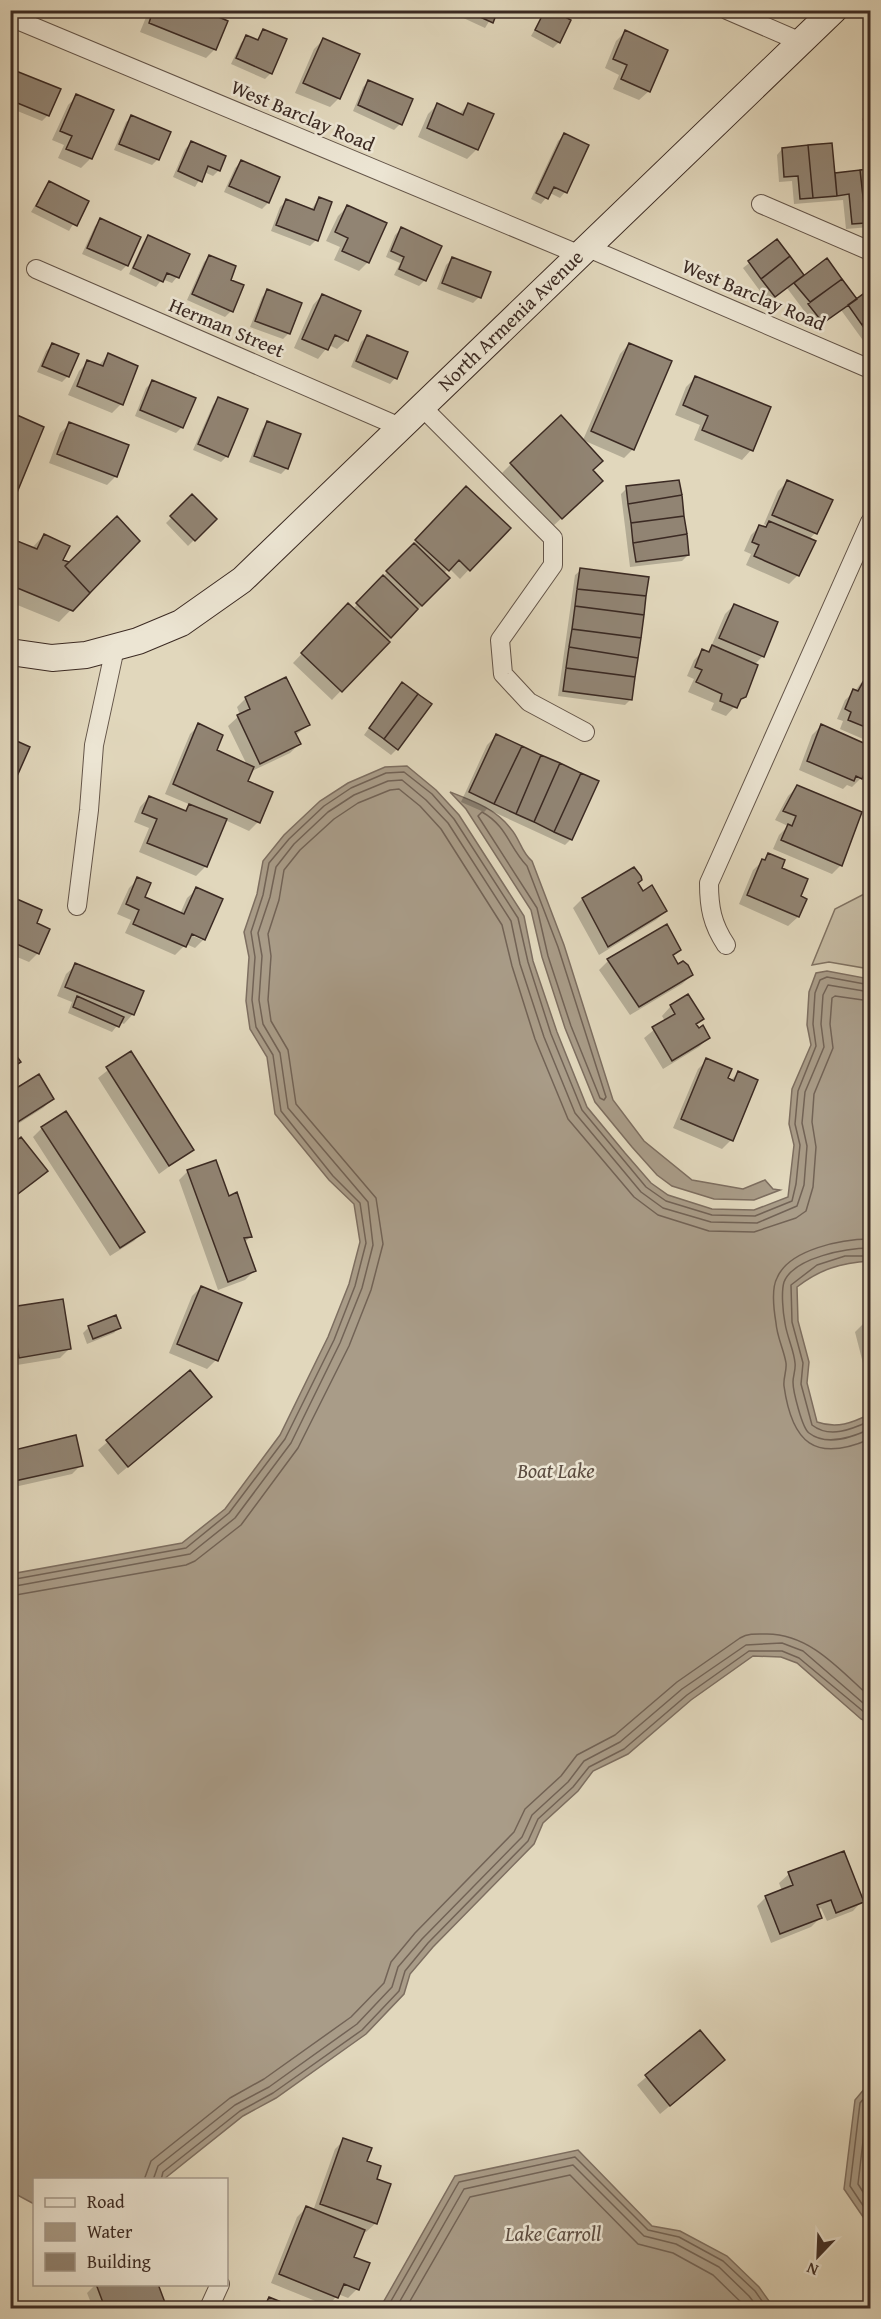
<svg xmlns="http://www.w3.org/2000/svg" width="881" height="2319" viewBox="0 0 881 2319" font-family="'Gentium Book Plus',serif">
<rect width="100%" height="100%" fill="#e1d7bc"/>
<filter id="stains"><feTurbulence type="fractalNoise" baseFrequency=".00333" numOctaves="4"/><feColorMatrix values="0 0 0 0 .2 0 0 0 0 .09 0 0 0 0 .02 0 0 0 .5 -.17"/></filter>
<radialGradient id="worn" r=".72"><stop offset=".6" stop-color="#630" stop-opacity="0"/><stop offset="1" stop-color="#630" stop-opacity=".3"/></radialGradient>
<path fill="#c5baa2" stroke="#807262" stroke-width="1.5" d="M870,891V969L829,962L812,965L835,909Z"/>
<path fill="#a99c88" stroke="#7d6e60" stroke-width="1.5" d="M407,766L436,790L459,815L524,916L533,961L557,1032L587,1107L625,1153L651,1183L668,1195L712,1209L754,1210L788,1197L794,1145L789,1124L792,1089L811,1045L807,1025L809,992L816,973L827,971L870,979V1261C841,1263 820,1269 797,1287L798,1321L809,1362L807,1383L817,1422C837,1429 852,1423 870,1414V1724L861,1719L797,1663L781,1657L753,1656L691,1700L628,1754L593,1771L578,1791L543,1823L534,1844L433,1947L410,1974L404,1994L366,2034L276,2098L243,2116L164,2179L34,2180V2204L10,2191L11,1574L182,1543L225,1509L280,1435L328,1337L349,1284L360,1242L354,1204L329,1180L275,1114L267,1057L250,1029L246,1001L249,957L244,932L257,894L263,861L284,835L320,801L348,783L385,767Z
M450,792C473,801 496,809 511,829C520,839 521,852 532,861L564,945L613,1100L644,1141L692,1180L743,1189L765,1180L773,1189L780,1190L754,1200L714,1199L672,1186L657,1175L632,1147L595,1102L565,1028L542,957L531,910L466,809Z
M870,2082V2227L844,2189L855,2100Z
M578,2150L652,2226L680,2231L727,2256L759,2287L774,2308H380L455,2176Z"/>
<path fill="#0003" fill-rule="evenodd" d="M149,10H214L212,16L215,49L206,58L140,32Z
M446,10H496L485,28Z
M546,10L559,42L553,48L531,36Z
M263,30L271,73L265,79L231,64L241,43L246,37L256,41Z
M625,32L649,91L639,100L613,89L619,75L605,68L616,41Z
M323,40L339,98L330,107L295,93L314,49Z
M11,71L48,115L42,121L10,108Z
M369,81L400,124L394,130L353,111L363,87Z
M77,96L112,110L90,159L81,168L58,158L64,145L52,140L68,105Z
M437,105L458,115L468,105L492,115L476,150L467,159L418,137L428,114Z
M870,112V139L862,119Z
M132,117L169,132L158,159L152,165L114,150L126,122Z
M564,135L565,192L560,198L550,193L541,204L531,199L558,141Z
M191,143L219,170L213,176L204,172L195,187L173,177L185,149Z
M782,149L834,174L870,170V227L846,229L843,200L794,204L792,181L779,182L777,155Z
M241,162L278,178L268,203L262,209L224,192L235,168Z
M49,182L87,201L69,231L31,212Z
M319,198L316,240L310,246L271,231L280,207L286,201L311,210Z
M347,207L368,262L359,271L334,260L340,247L326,241L338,216Z
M101,220L139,237L127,265L121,271L82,254L95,226Z
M401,229L425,280L419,286L394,275L400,263L386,257L395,235Z
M148,237L188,255L177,277L172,283L162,279L156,287L129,274L143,243Z
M777,241L804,277L827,260L857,301L870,291V350L841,310L817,328L787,288L768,302L743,268Z
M210,256L229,280L231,311L225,317L187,300L204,262Z
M452,259L479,297L473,303L437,289L446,265Z
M268,291L289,333L283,339L250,327L262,297Z
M322,295L347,340L337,349L329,345L318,359L294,348L313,305Z
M367,336L395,378L390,384L351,367L361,342Z
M629,344L633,449L624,458L583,440L620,354Z
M52,345L68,376L62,382L37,372L46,351Z
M108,355L121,404L112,413L68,395L79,371L88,362L98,366Z
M695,378L769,408L751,450L742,460L694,440L700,425L675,415L686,387Z
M152,382L182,427L176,433L135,416L146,388Z
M218,399L227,456L221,462L193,450L213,405Z
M17,417L15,495L10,499V423Z
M268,423L287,468L281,474L249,462L262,429Z
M70,424L116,476L107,485L49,463L60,433Z
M511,464L591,470L592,490L552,527L502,473Z
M787,482L831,501L815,533L809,540L798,575L789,584L746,565L751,554L744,551L751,535L760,526L764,528L767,526L764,524L778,491Z
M627,488L688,555L682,561L630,567L621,494Z
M192,497L215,519L188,546L166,523Z
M457,497L508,528L460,579L449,568L443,574L448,578L332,700L293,663L348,605L353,609Z
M44,535L65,568L138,541L59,622L10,602V540L32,548Z
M581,570L631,699L625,705L558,696L575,575Z
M734,605L777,623L762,657L754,665L744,696L726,716L711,710L714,703L688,692L694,679L687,676L694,660L703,651L707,652L710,649L725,614Z
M870,642V655L866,652Z
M870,671V742L840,729L843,721L837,719L845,700L855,691Z
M396,690L397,749L391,755L364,735Z
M246,698L308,725L296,735L300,743L290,753L250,772L246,782L258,822L249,831L225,820L206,866L196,876L139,852L149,828L134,822L140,807L149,797L184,812L191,805L165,794L190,734L199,725L215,751L247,765L228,726L240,715L237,707Z
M821,726L870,756L861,778L852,787L847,785L843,789L799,770L812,735Z
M496,736L571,839L565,845L487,809L484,812L461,802L487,745Z
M797,787L841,865L832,874L773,849L779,835L788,826L775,820L788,796Z
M769,855L799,897L805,900L798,917L788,926L739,904L753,870Z
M633,869L636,884L642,893L666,911L656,920L599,955L573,908L582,899Z
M138,879L143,898L180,914L187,898L197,889L204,939L195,948L186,944L175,955L125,933L131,920L117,914L129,888ZM184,932L202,937V940Z
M10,898L35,923L38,953L29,962L10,954Z
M680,950L672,957L677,966L692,975L682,984L630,1015L599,970L608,961Z
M76,965L133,1014L124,1024L120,1022L112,1032L68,1013L72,1002L57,996L66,974Z
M671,1006L702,1018L695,1025L708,1038L699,1047L663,1069L644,1038L665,1021L662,1016Z
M130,1053L192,1150L159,1174L98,1078Z
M707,1060L730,1081L738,1073L731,1140L722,1149L673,1128L698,1069Z
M10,1094L53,1099L43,1108L10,1129Z
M42,1128L143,1231L134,1241L110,1256L33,1137Z
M10,1147L46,1171L10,1201Z
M188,1171L228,1198L251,1236L244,1243L254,1271L245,1280L218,1290L179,1180Z
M201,1287L216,1360L207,1369L169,1353L192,1296Z
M12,1308L69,1349L60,1358L11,1366Z
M870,1308V1373L866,1375L855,1332L867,1320L865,1313Z
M89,1327H119L114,1333L87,1344L83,1333Z
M190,1372L201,1406L118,1475L98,1450Z
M10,1452L81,1465L72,1474L10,1488Z
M843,1853L862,1901L853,1911L827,1921L821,1908L817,1910L820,1918L811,1927L771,1943L757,1906L766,1897L782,1891L779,1883L789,1874Z
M699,2032L714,2069L660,2114L637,2085Z
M344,2140L365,2162L375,2180L376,2223L366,2232L363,2231L352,2258L357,2289L348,2298L338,2294L327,2308H311L318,2302L271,2283L297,2217L306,2208L313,2211L335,2149Z
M96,2284H157L165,2308H93L87,2293Z
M269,2299L292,2308H260Z"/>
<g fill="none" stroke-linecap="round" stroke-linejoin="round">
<path stroke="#726356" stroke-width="1.5" d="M482,812C507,826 509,847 527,866L558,947L606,1097L604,1100L600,1098L571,1026L548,956L537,908L478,816Z
M870,1239C843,1239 789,1249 777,1278C771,1289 774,1311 776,1323C777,1337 784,1350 786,1363C787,1371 783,1378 784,1386C792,1443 815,1463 870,1439
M870,1248C848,1248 794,1257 784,1282C781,1292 783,1313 785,1323C787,1337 794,1350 795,1363C796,1369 793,1376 793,1382C793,1391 802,1428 809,1433C827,1447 853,1437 870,1429
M870,1256H845L817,1265L791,1285L792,1322L803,1363L801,1384L812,1425C830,1439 852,1429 870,1421
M10,1580L186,1548L229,1513L285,1439L334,1340L355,1286L366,1243L360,1203L333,1176L281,1111L273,1055L256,1027L252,1000L255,957L251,932L263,895L269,863L289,839L324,806L351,788L386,773L404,772L432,794L454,819L518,918L528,962L551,1034L582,1110L646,1187L666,1201L712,1215L755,1216L792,1201L796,1184L800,1145L795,1124L798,1091L816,1046L813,1024L815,993L820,980L827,977L870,985
M10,1587L190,1554L235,1518L291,1443L340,1343L362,1288L373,1245L368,1202L288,1108L280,1053L263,1024L259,1000L262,956L258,933L270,897L276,867L294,844L328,812L354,795L388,781L402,780L426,800L448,823L511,921L520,964L544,1037L575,1113L641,1192L663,1208L711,1222L757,1223L797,1206L804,1185L807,1146L802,1123L805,1092L824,1047L821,1024L823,995L828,985L870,992
M10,1596L186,1565L195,1561L241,1525L298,1448L349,1346L371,1290L383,1244L376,1198L296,1104L288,1050L271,1021L268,1000L271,956L268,934L279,900L284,870L300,850L334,819L358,803L390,790L399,789L420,806L441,829L502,925L512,966L535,1039L568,1119L634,1197L658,1215L709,1231L754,1232L796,1218L806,1211L813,1187L816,1147L812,1122L814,1094L833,1048L830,1024L832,998L835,996L870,1001
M870,2091L860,2103L850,2186L870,2216
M870,2102L867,2107L858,2184L870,2203
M144,2180L151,2161L230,2098L264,2079L351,2017L384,1983L391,1962L415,1933L514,1832L525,1809L561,1776L577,1755L615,1735L677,1682L740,1638C749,1633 757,1634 767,1634C810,1634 840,1670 870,1697
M153,2180L158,2166L235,2105L269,2087L357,2024L392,1987L398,1967L422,1939L522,1837L532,1815L568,1782L584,1761L620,1742L682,1689L746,1645L782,1643L803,1651L870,1709
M161,2180L163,2172L240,2111L273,2093L362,2030L399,1991L405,1971L428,1943L528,1841L538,1819L573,1787L589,1767L624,1749L687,1695L749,1651H782L799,1658L870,1717
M387,2308L459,2182L575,2157L648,2230L679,2237L723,2261L755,2291L767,2308
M396,2308L464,2189L573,2165L644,2236L676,2244L719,2267L749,2296L758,2308
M406,2308L470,2197L570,2175L638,2244L673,2253L713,2275L747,2308"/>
</g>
<path fill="#918473" stroke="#3b2a23" stroke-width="1.5" d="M153,10H216L214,15L228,21L216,50L149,23Z
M465,10H498L493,23Z
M545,10H552L571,20L560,43L535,30Z
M263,29L287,39L272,74L236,58L246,35L258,40Z
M625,30L668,50L650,92L621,79L627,65L613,59Z
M323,38L360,54L340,99L303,83Z
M11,69L61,89L49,116L10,100Z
M368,80L413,99L402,125L358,105Z
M76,94L114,110L92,159L66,149L72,136L60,131Z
M437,103L463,115L468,103L494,114L478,150L427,128Z
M131,115L171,132L159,160L119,144Z
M564,133L589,145L567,193L554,187L548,199L536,193Z
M191,141L226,156L220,171L208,166L202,182L178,171Z
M832,143L837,196L813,198L808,145Z
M808,145L813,198L800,199L798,176L784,177L782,148Z
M241,160L280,177L269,203L229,186Z
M870,169V222L866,223L860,170Z
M860,170L866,223L852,224L849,194L837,196L835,173Z
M49,181L89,201L77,226L36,206Z
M319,197L332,202L318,241L276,225L286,199L314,210Z
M347,205L387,223L369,263L342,251L348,238L335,232Z
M100,218L141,237L128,266L87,248Z
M401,227L442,246L426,281L399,269L404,257L391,251Z
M148,235L190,254L179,278L167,273L163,282L133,268Z
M777,239L790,256L761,279L748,261Z
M209,255L236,266L231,280L244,285L233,312L192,294Z
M790,256L804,275L775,297L761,279Z
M452,257L491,272L481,298L442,283Z
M827,258L842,279L810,302L794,283Z
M842,279L857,299L823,323L808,304Z
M267,289L302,303L290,334L255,321Z
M870,289V318L862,325L848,305Z
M322,294L361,311L348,341L335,335L328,350L302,339Z
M870,318V337L862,325Z
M367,335L408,352L397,379L356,361Z
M52,343L79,354L69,377L42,366Z
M629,343L672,361L634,450L591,431Z
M108,353L138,366L123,405L77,386L87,360L103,366Z
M695,376L771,407L753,451L702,430L708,416L683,405Z
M152,380L196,398L183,428L140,410Z
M218,397L248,409L228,457L198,444Z
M17,415L44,427L16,495L10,493V431Z
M561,415L603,461L593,470L603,481L562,519L510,463Z
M267,421L301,434L288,469L254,456Z
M69,422L129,445L117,477L57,454Z
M679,480L682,495L628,504L626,486Z
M787,480L833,500L817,534L772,515Z
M466,486L511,528L470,571L459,560L449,571L415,540Z
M192,494L217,519L195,541L170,516Z
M682,495L684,516L631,523L628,504Z
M117,516L140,541L90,593L65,566Z
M684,516L687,534L633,543L631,523Z
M769,521L816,541L799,576L754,556L759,545L752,542L759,525L766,527Z
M44,534L70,546L63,560L69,562L65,566L90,593L73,611L10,585V538L37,549Z
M687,534L689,555L636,562L633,543Z
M414,543L450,578L422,606L386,571Z
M580,568L649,577L646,596L577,589Z
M383,575L418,609L391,638L356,603Z
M577,589L646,596L644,615L575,606Z
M348,603L390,642L342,692L301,653Z
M734,604L778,622L764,657L719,638Z
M575,606L644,615L641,638L572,629Z
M572,629L641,638L638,658L569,647Z
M712,645L758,665L746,697L741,699L737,708L720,701L722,694L696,682L702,670L695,667L702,649L709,652Z
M569,647L638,658L635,677L566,668Z
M566,668L635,677L632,700L563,691Z
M870,669V729L848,720L851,712L845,709L853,689L858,691Z
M286,677L310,725L295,732L301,744L260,764L237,715L250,709L245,697Z
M402,682L418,694L384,739L369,728Z
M418,694L432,704L398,750L384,739Z
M198,723L223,735L217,750L254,767L248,781L273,792L260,823L173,784Z
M821,724L868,745L865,752L870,754V759L862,779L856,776L854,781L807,761Z
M496,734L522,746L494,804L469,792Z
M10,738L30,747L10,792Z
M522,746L541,755L516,814L494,804Z
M541,755L560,763L534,822L516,814Z
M560,763L581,773L554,832L534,822Z
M581,773L599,781L572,840L554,832Z
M797,785L862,812L842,866L781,840L788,824L792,826L796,816L783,811Z
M149,796L186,811L189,804L227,819L207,867L147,843L157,819L142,813Z
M768,853L785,860L782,868L808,879L801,896L807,899L799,917L747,895L762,859L765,860Z
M634,867L641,876L642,880L638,883L643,891L652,885L667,911L608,947L582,898Z
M137,877L151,883L145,897L184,914L196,887L223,899L205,940L192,934L186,947L133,924L139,910L126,904Z
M10,896L42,910L37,923L50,929L39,954L10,941Z
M667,924L681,950L673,955L678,964L683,961L688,965L693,975L639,1007L607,959Z
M75,963L144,991L134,1015L65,987Z
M688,994L704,1019L696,1024L699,1028L703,1025L710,1038L672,1061L652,1027L675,1014L670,1005Z
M77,996L124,1017L119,1027L73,1007Z
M10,1047L21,1062L10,1069Z
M131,1051L194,1150L169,1166L106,1067Z
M706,1058L732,1069L728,1078L734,1081L738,1071L758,1080L733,1141L681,1119Z
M39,1074L54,1099L10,1127V1092Z
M66,1111L145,1232L120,1248L41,1127Z
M21,1137L48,1171L10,1200V1146Z
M216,1160L229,1196L237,1192L252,1237L244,1238L256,1271L228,1282L187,1170Z
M201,1286L242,1303L218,1361L177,1344Z
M63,1299L71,1349L19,1358L11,1307Z
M116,1315L121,1328L93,1339L88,1326Z
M190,1370L212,1397L128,1467L106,1440Z
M76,1435L83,1466L10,1482V1451Z
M844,1851L864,1902L836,1913L831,1900L817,1905L822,1918L780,1934L765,1896L793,1885L788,1872Z
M700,2030L725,2060L670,2106L645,2075Z
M343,2138L372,2148L367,2161L381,2166L377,2179L391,2184L377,2224L320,2204Z
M306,2206L365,2230L354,2257L370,2263L359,2290L344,2284L338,2298L279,2274Z
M96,2284H158L167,2308H105Z
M269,2297L296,2308H264Z
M316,2302L331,2308H313Z"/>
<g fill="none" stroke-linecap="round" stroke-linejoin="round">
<g stroke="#645549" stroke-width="20">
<path id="street" d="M727,10L801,42
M10,17L578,254
M761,204L870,251
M586,247L870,369
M36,269L400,427
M421,406L553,538V565L500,640L503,674L529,702L585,732
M77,906L89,810L94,745L115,648
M726,945C712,924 709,907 709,883L870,522
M209,2308L220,2284"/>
</g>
<g stroke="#3b2a23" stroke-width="28">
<path id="secondary" d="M10,652L52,658L86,655L138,641L181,623L242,580L834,10"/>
</g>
<use href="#street" stroke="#ece5d3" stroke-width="18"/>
<use href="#secondary" stroke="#ece5d3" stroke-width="26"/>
</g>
<g text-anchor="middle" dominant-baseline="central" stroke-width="5" stroke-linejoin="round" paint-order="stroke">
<g font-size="20" fill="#3b2a23" stroke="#ece5d3">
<text transform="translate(303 115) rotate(23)">West Barclay Road</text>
<text transform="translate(754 294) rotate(23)">West Barclay Road</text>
<text transform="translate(510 320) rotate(-44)">North Armenia Avenue</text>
<text transform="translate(227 327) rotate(23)">Herman Street</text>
</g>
<g font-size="21" font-style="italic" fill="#5c4c41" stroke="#ece5d3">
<text x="556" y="1470">Boat Lake</text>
<text x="553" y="2233">Lake Carroll</text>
</g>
</g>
<rect width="881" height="2319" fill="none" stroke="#e1d7bc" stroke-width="36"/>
<rect x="12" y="12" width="857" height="2295" fill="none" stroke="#3b2a23" stroke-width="3"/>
<rect x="18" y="18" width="845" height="2283" fill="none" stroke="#3b2a23" stroke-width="1.5"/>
<rect x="33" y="2178" width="195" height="108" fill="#ece5d3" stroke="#a59a8d" stroke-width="1.5"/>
<rect x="45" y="2198" width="30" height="9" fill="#ece5d3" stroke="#a59a8d" stroke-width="1.5"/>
<text x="87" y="2208" font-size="18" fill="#3b2a23">Road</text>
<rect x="45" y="2223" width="30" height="18" fill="#a99c88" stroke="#a59a8d" stroke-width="1.5"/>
<text x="87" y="2238" font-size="18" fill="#3b2a23">Water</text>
<rect x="45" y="2253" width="30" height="18" fill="#918473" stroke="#a59a8d" stroke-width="1.5"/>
<text x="87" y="2268" font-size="18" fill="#3b2a23">Building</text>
<g transform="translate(818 2256) rotate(203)" stroke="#ece5d3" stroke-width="4.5" paint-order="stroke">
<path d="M0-4.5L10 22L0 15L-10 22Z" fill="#3b2a23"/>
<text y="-9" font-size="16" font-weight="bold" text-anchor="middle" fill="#3b2a23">N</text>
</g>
<rect width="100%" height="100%" filter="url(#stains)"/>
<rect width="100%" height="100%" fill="url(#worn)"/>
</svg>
